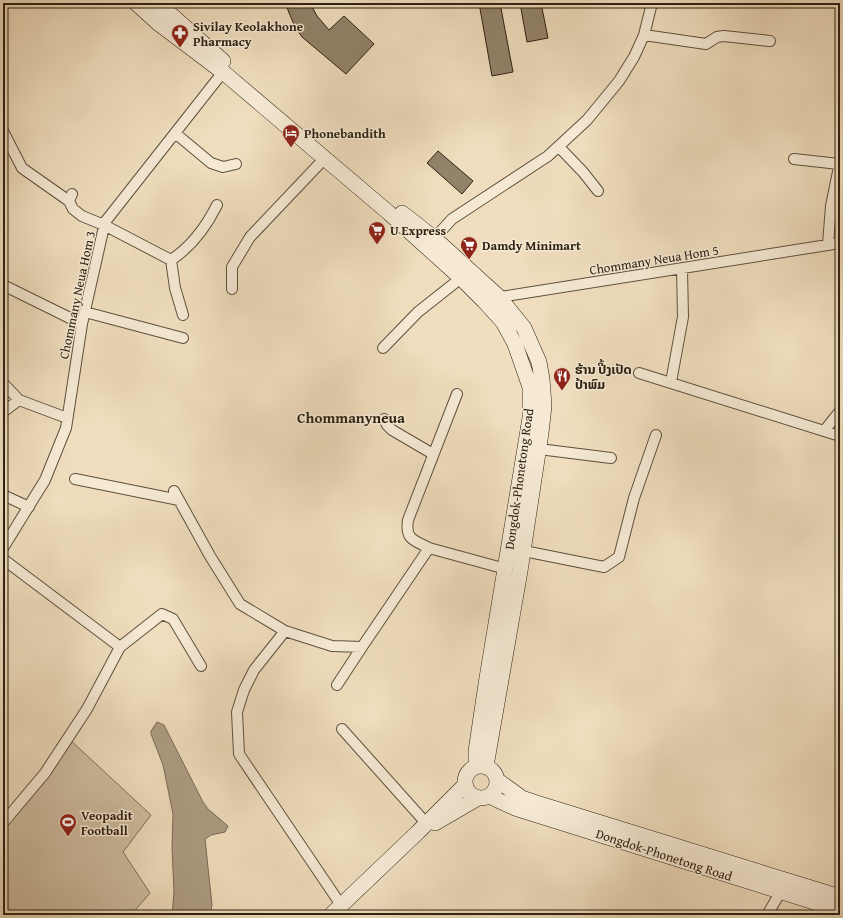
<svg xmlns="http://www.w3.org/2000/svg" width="843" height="918" viewBox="0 0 843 918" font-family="'Gentium Book Plus','Noto Sans Lao',serif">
<rect width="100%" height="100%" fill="#efddbd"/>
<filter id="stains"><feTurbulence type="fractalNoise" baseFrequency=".005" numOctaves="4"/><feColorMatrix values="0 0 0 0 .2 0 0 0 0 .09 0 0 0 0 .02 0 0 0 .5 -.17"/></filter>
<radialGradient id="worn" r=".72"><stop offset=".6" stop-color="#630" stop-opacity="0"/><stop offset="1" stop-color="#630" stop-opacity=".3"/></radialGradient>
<path fill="#cebda0" stroke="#7e6f59" d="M68,738L151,815L123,852L150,893L131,915H3V823Z"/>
<path fill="#ad9d83" stroke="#7a6b56" d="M157,722L164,725L203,802L208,809L228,826L225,832L211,835L205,839L212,905L210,915H172L174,892L172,848L173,814L163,765L151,734V731Z"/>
<path fill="#92836b" stroke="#2d2112" d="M285,3H310L317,16L329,30L344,16L374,44L346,74L302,37L295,27Z
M479,3H500L513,72L492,76Z
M520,3H541L548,38L527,42Z
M438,151L473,181L462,194L427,163Z"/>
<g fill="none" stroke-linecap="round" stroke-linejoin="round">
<g stroke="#5e503d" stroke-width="12">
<path id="street" d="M644,35L706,44L717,37L724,36L770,41
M3,131L22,168L69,201
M175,133L211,163L223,167L236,164
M559,147L583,172L598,191
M794,159L839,164
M72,194L69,201L73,209L82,216L104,225L171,260L175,288L183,315
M430,243L452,219L548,156L587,120L619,81L634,57L644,35L652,3
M828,244L831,206L840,162
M171,260C191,247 206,227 217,205
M3,285L82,324
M232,289V267L250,237L324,159
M494,298L840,243
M85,312L183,338
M383,348L418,312L461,278
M639,373L840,436
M671,382L683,317L682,269
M3,383L19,400L67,418
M3,412L19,400
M384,419L387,425L392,430L433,454
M824,431L840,411
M539,449L611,458
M75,479L179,500
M174,491L210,556L240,604L285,631L332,646L362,647L429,548L506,569
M3,495L29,507
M3,548L45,480L66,428L82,324L105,222L223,72
M429,548C414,540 405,540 408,520L457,394
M519,550L604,567L619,557L634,498L656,435
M3,559L120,647
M285,631L254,670L244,690L237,712L239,754L341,905
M337,685L362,647
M342,729L426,823
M3,823L45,773L87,709L120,647L162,614L173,619L201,666
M767,915L783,888"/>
</g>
<g stroke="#2d2112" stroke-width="16">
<path id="secondary" d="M136,3L158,23L223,72L389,213L461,278L484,301L503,322L515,344L530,387V418L486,684L476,751V766
M158,3L223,61
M402,213L434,238L499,297L524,328L539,362L542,379L544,406L541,433L520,571L486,766
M465 782a16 16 0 1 1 32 0a16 16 0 1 1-32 0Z
M497,780L522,798L537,803L840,897
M489,796L515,808L840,910
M435,823L478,798
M331,915L418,832L465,785"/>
</g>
<use href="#street" stroke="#f5e9d4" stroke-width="10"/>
<use href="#secondary" stroke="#f5e9d4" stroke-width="15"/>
</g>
<defs>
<g id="pharmacy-pin" transform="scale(0.9)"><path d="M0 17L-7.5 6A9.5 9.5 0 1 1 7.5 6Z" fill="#8f2418" stroke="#f5e9d4"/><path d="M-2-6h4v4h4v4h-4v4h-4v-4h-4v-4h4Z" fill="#fff"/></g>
<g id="hotel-pin" transform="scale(0.9)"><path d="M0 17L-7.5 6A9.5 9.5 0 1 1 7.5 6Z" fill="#8f2418" stroke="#f5e9d4"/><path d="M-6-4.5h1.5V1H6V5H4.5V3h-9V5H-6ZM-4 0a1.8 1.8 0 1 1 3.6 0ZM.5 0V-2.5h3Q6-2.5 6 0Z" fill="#fff"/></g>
<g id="supermarket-pin" transform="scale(0.9)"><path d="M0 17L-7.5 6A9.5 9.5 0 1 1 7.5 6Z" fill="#8f2418" stroke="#f5e9d4"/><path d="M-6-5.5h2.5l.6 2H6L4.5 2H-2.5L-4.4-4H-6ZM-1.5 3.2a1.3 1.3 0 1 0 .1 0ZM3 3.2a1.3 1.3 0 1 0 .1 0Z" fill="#fff"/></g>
<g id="restaurant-pin" transform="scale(0.9)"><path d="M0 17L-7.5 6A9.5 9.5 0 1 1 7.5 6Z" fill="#8f2418" stroke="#f5e9d4"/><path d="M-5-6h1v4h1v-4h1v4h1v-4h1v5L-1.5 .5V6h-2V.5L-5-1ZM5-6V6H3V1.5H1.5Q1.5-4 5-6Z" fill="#fff"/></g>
<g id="stadium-pin" transform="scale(0.9)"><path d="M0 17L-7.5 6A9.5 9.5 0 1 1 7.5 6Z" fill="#8f2418" stroke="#f5e9d4"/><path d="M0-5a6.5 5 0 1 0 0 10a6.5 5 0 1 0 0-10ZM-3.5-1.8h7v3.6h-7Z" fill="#fff"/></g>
</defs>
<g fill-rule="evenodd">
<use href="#pharmacy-pin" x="180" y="33"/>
<use href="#hotel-pin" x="291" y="133"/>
<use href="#supermarket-pin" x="377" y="230"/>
<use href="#supermarket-pin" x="469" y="245"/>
<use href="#restaurant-pin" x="562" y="376"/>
<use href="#stadium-pin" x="68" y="822"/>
</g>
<g text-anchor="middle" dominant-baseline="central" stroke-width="3" stroke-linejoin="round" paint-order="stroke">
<g font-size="13" font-weight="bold" fill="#2d2112" stroke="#f5e9d4" text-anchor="start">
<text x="193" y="26">Sivilay Keolakhone<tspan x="193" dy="15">Pharmacy</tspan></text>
<text x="304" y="133">Phonebandith</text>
<text x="390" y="230">U Express</text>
<text x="482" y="245">Damdy Minimart</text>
<text x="575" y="369">ຮ້ານ ປີ້ງເປັດ<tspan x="575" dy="15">ປ້າພົມ</tspan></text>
<text x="81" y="815">Veopadit<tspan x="81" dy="15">Football</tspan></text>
</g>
<g font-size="13" fill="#2d2112" stroke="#f5e9d4">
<text transform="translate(654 260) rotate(-9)">Chommany Neua Hom 5</text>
<text transform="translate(77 295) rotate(-78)">Chommany Neua Hom 3</text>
<text transform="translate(519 479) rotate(-82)">Dongdok-Phonetong Road</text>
<text transform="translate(664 855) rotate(18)">Dongdok-Phonetong Road</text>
</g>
<g font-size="15" font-weight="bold" fill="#2d2112" stroke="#f5e9d4">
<text x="351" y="417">Chommanyneua</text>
</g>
</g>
<rect width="843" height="918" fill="none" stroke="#efddbd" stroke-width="16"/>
<rect x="4" y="4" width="835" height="910" fill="none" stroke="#2d2112" stroke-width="2"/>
<rect x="8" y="8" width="827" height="902" fill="none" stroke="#2d2112"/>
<rect width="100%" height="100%" filter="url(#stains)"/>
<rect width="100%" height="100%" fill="url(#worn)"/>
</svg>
